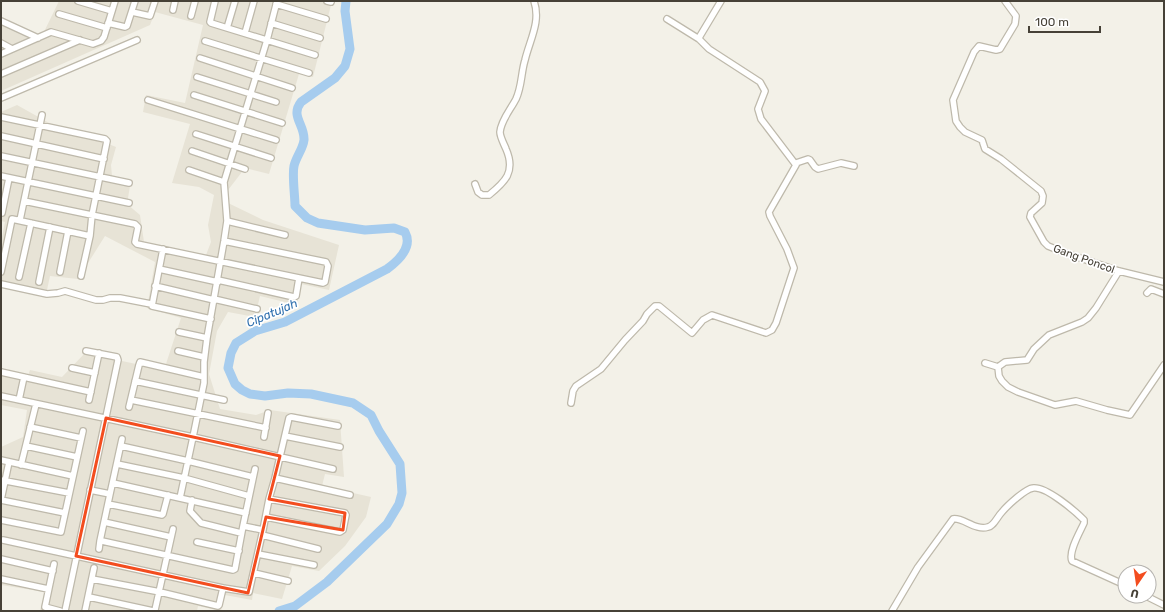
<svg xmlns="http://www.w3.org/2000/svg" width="1165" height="612" viewBox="0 0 1165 612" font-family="Rubik,sans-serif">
<rect width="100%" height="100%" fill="#f3f1e8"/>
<path fill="#e7e3d6" d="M59,1H332L313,77L299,74L269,174L245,168L225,194L226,202L263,220L339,245L329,290L301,284L297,305L260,296L255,317L228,312L217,331L209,374L220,409L256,415L270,410L340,420L344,477L325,474L322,486L371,497L366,517L345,546L319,571L292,566L282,599L253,593L252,600L225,595L221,611L198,606L197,611L164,610L163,611H46L40,610L45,592L1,585V447L23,437L27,410L1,405V373L27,378L30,370L62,377L85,353L164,370L181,318L147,308L155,262L105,236L78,279L50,276L47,290L1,281V242L5,222L1,221V112L17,105L51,124L86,135L116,147L111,165L112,176L130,186L127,204L140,215L144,242L198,259L206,255L211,242L208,225L214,195L199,187L172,183L190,124L143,112L146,95L185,103L203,25L155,12L150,25L1,91V17L42,36Z"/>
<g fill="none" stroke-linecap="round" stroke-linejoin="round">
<path stroke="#a6ccee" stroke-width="9" d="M279,611L295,606L327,582L387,524L399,504L402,493L400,464L379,431L371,415L353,403L311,394L288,393L265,396L250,394L242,390L235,384L228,368L231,353L236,343L255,331L285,322L387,269C398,261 413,247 405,232L394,228L365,230L318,223L307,218L295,206C295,196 292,175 294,166C296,157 303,149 304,140C305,125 290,116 301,102L335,78L345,66L350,49L345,11L346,1"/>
<g stroke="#beb9ab" stroke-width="8">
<path id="minor" d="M78,1L112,11
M215,1L210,22L211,23L315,55
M327,1L331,2
M1005,1L1016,16L1015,24L1000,49L996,50L979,46L974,52L953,100L956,121L960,127L965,132L982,140L985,149L1001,159L1041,191L1043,196L1042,203L1031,213L1030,217L1044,242L1048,246L1068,254L1119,271L1164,282
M276,4L326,19
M173,10L175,1
M132,12L150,16L155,1
M59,14L107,28
M191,16L195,1
M667,19L699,39
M1,21L38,38
M108,23L125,27L127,26L135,1
M271,23L320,38
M227,28L235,1
M245,33L254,1
M205,41L309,73
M1,43L12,49
M1,54L51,32L93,44L101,41L104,37L115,1
M200,58L292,88
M1,74L80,40
M197,77L276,102
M194,95L282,123
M1,98L137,40
M148,100L276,140
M1,117L105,139L107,141L92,215L90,236L81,276
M196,134L271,158
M1,136L104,159
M192,151L245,169
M1,156L129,183
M796,163L808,159L810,160L815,167L818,169L841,163L854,166
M189,170L224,182
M1,176L129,203
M475,184L478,192L482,195H489C505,182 516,172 506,149C504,144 500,137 500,132C501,120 511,109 516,99C522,86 521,73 525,60C530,39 541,22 534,1
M24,201L135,224L138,227L135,242L137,244L323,283L325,282L328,266L326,262L224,241
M2,213L9,178
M20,220L42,115
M227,221L285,235
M163,249L152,306L211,319
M159,269L218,282
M1,272L12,219L90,236
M60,272L68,231
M19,277L31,223
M218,280L294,297L296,296L299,278
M39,282L50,227
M1,284L47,294L58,293L65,291L96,300H103L110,298H120L151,304
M155,286L214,300
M1147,293L1151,289L1164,294
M214,299L257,309
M179,332L207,338
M178,351L204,357
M985,363L998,367
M998,367L999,376L1002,381L1008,387L1018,392L1055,405L1076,401L1107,410L1130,415L1164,365
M998,367L1005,362L1027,360L1034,349L1049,335L1082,322L1088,318L1096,308L1119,271
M72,368L95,373
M1,372L91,392
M135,381L224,400
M1,396L193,437L204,383V362L207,338L224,241L227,221L224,182L267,40L277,1
M19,400L24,377
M89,400L99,353
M131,400L266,428
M571,403L573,391L576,386L601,369L625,340L643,321L647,314L655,306H659L692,333L703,320L712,315L766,333L772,330L776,323L794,268L787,249L770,216L769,212L796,165L761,119L758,109L765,91L760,82L709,49L699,39L700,36L721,1
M129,407L139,365L140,362L204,377
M338,426L291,417L289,418L275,478L350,495
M30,427L81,438
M285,436L340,447
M264,437L268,413
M26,446L77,457
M121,446L188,461L253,477
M1,460L73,476
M9,462L1,500L65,513
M117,464L184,478L249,496
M21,465L36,404
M1,480L69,493
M113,483L246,513
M90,490L110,494L100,541H102L233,570L235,569L243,526L263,530L249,592L223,588
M110,494L122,439
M180,498L193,437L333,469
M192,500L190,511L201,523L241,533
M108,504L162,515L163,514L168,495
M266,517L340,532L343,530L346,515L345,513L269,499L275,478
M1,520L61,532L83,431
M104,522L171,537
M243,526L255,469
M263,530L269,499
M262,535L318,549
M3,540L223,588L219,605L218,606L160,592L92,579
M197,542L239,551
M99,549L100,541
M258,554L314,565
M1,559L53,571
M54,564L45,607L60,611
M254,573L288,581
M1,579L48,589
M1146,596L1164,605
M89,597L153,611
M65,611L118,360L117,357L86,351
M85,611L94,568
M154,611L155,610L173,529
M892,611L918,567L953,519C963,517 975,531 988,527C994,526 997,517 1002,512C1007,506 1025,489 1033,488C1046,486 1075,511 1084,520V523C1080,532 1068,552 1072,561L1125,585"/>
</g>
<use href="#minor" stroke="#fff" stroke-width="5.5"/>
</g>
<path fill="none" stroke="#f34d1f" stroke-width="3" stroke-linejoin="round" d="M106,418L280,456L269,499L345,513L343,530L266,517L248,593L76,556Z"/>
<g text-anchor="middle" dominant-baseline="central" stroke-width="3.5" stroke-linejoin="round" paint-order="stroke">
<g font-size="11" fill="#464137" stroke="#fff">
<text transform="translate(1084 259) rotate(20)">Gang Poncol</text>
</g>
<g font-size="12" font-style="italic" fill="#3372af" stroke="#fff">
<text transform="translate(272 313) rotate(-23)">Cipatujah</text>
</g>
</g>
<rect width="1165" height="612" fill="none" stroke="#464137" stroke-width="4"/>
<g transform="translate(1137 584) rotate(193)"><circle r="19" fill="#ffffff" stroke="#b5b3af"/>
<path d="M0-3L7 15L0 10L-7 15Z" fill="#f34d1f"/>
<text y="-6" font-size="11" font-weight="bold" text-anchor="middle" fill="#464137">U</text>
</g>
<path d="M1029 26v6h71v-6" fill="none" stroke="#464137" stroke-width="2"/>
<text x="1035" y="26" font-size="12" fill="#464137" stroke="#ffffff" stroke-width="3" paint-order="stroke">100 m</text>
</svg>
